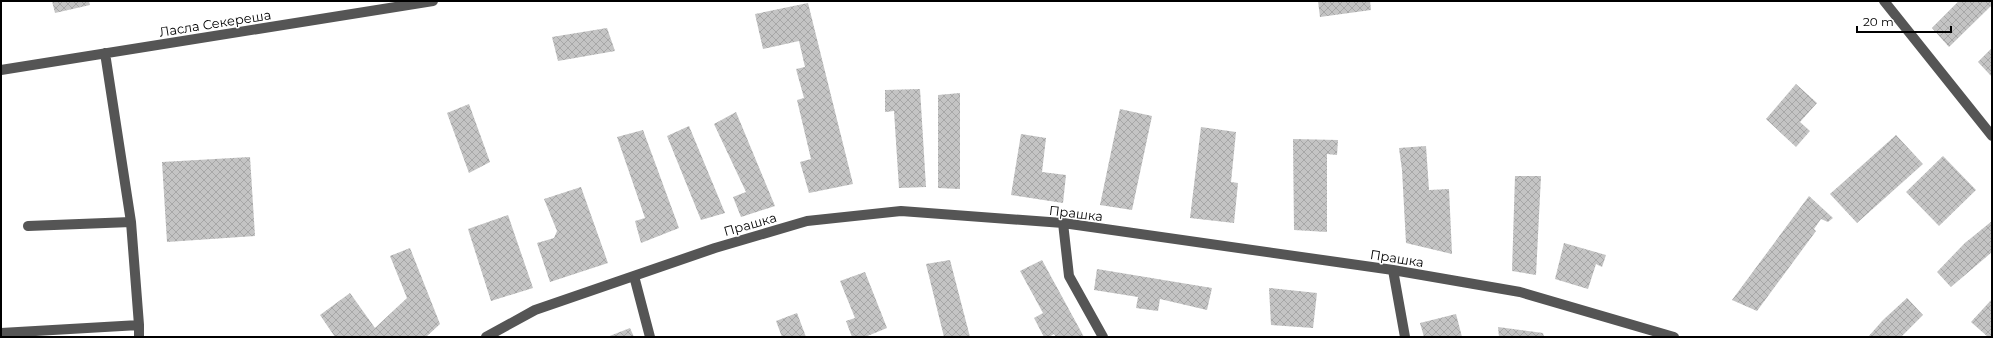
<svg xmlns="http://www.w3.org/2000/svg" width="1993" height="338" viewBox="0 0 1993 338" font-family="Montserrat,sans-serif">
<defs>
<pattern id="building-cross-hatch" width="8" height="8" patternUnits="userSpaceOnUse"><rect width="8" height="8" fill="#c4c4c4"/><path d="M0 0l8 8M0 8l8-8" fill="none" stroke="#a7a7a7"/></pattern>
</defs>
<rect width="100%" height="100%" fill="#fff"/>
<path fill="url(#building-cross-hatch)" d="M52,1H89L90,5L55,13Z
M1318,1H1370L1371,10L1320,17Z
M1959,1H1992V5L1949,47L1932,28Z
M808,3L853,184L809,193L800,162L811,159L797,100L804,98L796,69L805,67L799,41L763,49L755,14Z
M607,28L615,51L558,61L552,37Z
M1992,48V77L1978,62Z
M1796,84L1817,103L1800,122L1810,131L1796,147L1766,119Z
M920,89L926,187L899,188L894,111L885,112V90Z
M960,93V189L938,188V95Z
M469,104L490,162L469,173L447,113Z
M1120,109L1152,116L1132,210L1100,205Z
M736,112L775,206L741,217L733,197L746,192L714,124Z
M689,126L725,213L701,220L667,136Z
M1201,127L1236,132L1231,182L1238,183L1234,223L1190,218Z
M643,130L679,228L641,243L635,221L645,218L617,137Z
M1021,134L1046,138L1042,172L1066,175L1063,203L1011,195Z
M1896,135L1923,164L1857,223L1830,194Z
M1293,139L1338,140L1337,155L1327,154V232L1294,230Z
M1426,146L1429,190L1449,189L1452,254L1406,243L1402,170L1399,148Z
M1943,156L1976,190L1939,226L1906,192Z
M250,157L255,236L167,242L162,162Z
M1515,176H1541L1536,275L1512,271Z
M581,187L608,263L550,282L537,243L554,238L557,231L544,199Z
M1809,196L1833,218L1828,222L1821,219L1814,229L1816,231L1757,311L1732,300Z
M508,215L533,288L491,301L468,229Z
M1992,221V252L1951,287L1937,272L1965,243Z
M1564,243L1606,255L1602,267L1596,264L1588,289L1555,279Z
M410,248L440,324L426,337H335L320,315L350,293L375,328L407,298L390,256Z
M950,260L970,337H944L926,264Z
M1042,260L1084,337H1056L1054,334L1049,337H1044L1034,318L1043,313L1020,271Z
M1097,269L1212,288L1207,310L1160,299L1158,311L1136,308L1138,297L1094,290Z
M865,272L887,328L865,337H852L846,321L855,318L840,281Z
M1269,288L1317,293L1313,328L1271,325Z
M1907,298L1923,315L1901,337H1868L1883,320Z
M1992,299V337H1988L1971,322Z
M797,313L806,337H782L776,321Z
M1456,314L1462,337H1424L1420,323Z
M1498,327L1543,333L1544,337H1499Z
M630,328L634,337H607Z"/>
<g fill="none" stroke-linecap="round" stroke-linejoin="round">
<path stroke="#555" stroke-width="10" d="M1884,1L1992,136
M105,53L131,222
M1,70L433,1
M1063,223L1069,276L1103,337
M1393,270L1405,337
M634,276L650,337
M139,325V337
M1,333L139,325L131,222L28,226
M486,337L535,310L715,248L807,221L901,211L1063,223L1393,270L1520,292L1674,337"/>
</g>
<g text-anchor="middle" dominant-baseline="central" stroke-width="3" stroke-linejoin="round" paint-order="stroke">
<g font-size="13" fill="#000" stroke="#fff">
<text transform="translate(215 23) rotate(-9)">Ласла Секереша</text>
<text transform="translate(1076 213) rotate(7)">Прашка</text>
<text transform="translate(750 224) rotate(-16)">Прашка</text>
<text transform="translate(1397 258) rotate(9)">Прашка</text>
</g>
</g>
<rect width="1993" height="338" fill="none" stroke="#000000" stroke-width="4"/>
<path d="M1857 26v6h94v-6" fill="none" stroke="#000000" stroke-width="2"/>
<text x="1863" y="26" font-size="12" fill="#000000" stroke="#ffffff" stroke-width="3" paint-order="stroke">20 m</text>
</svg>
